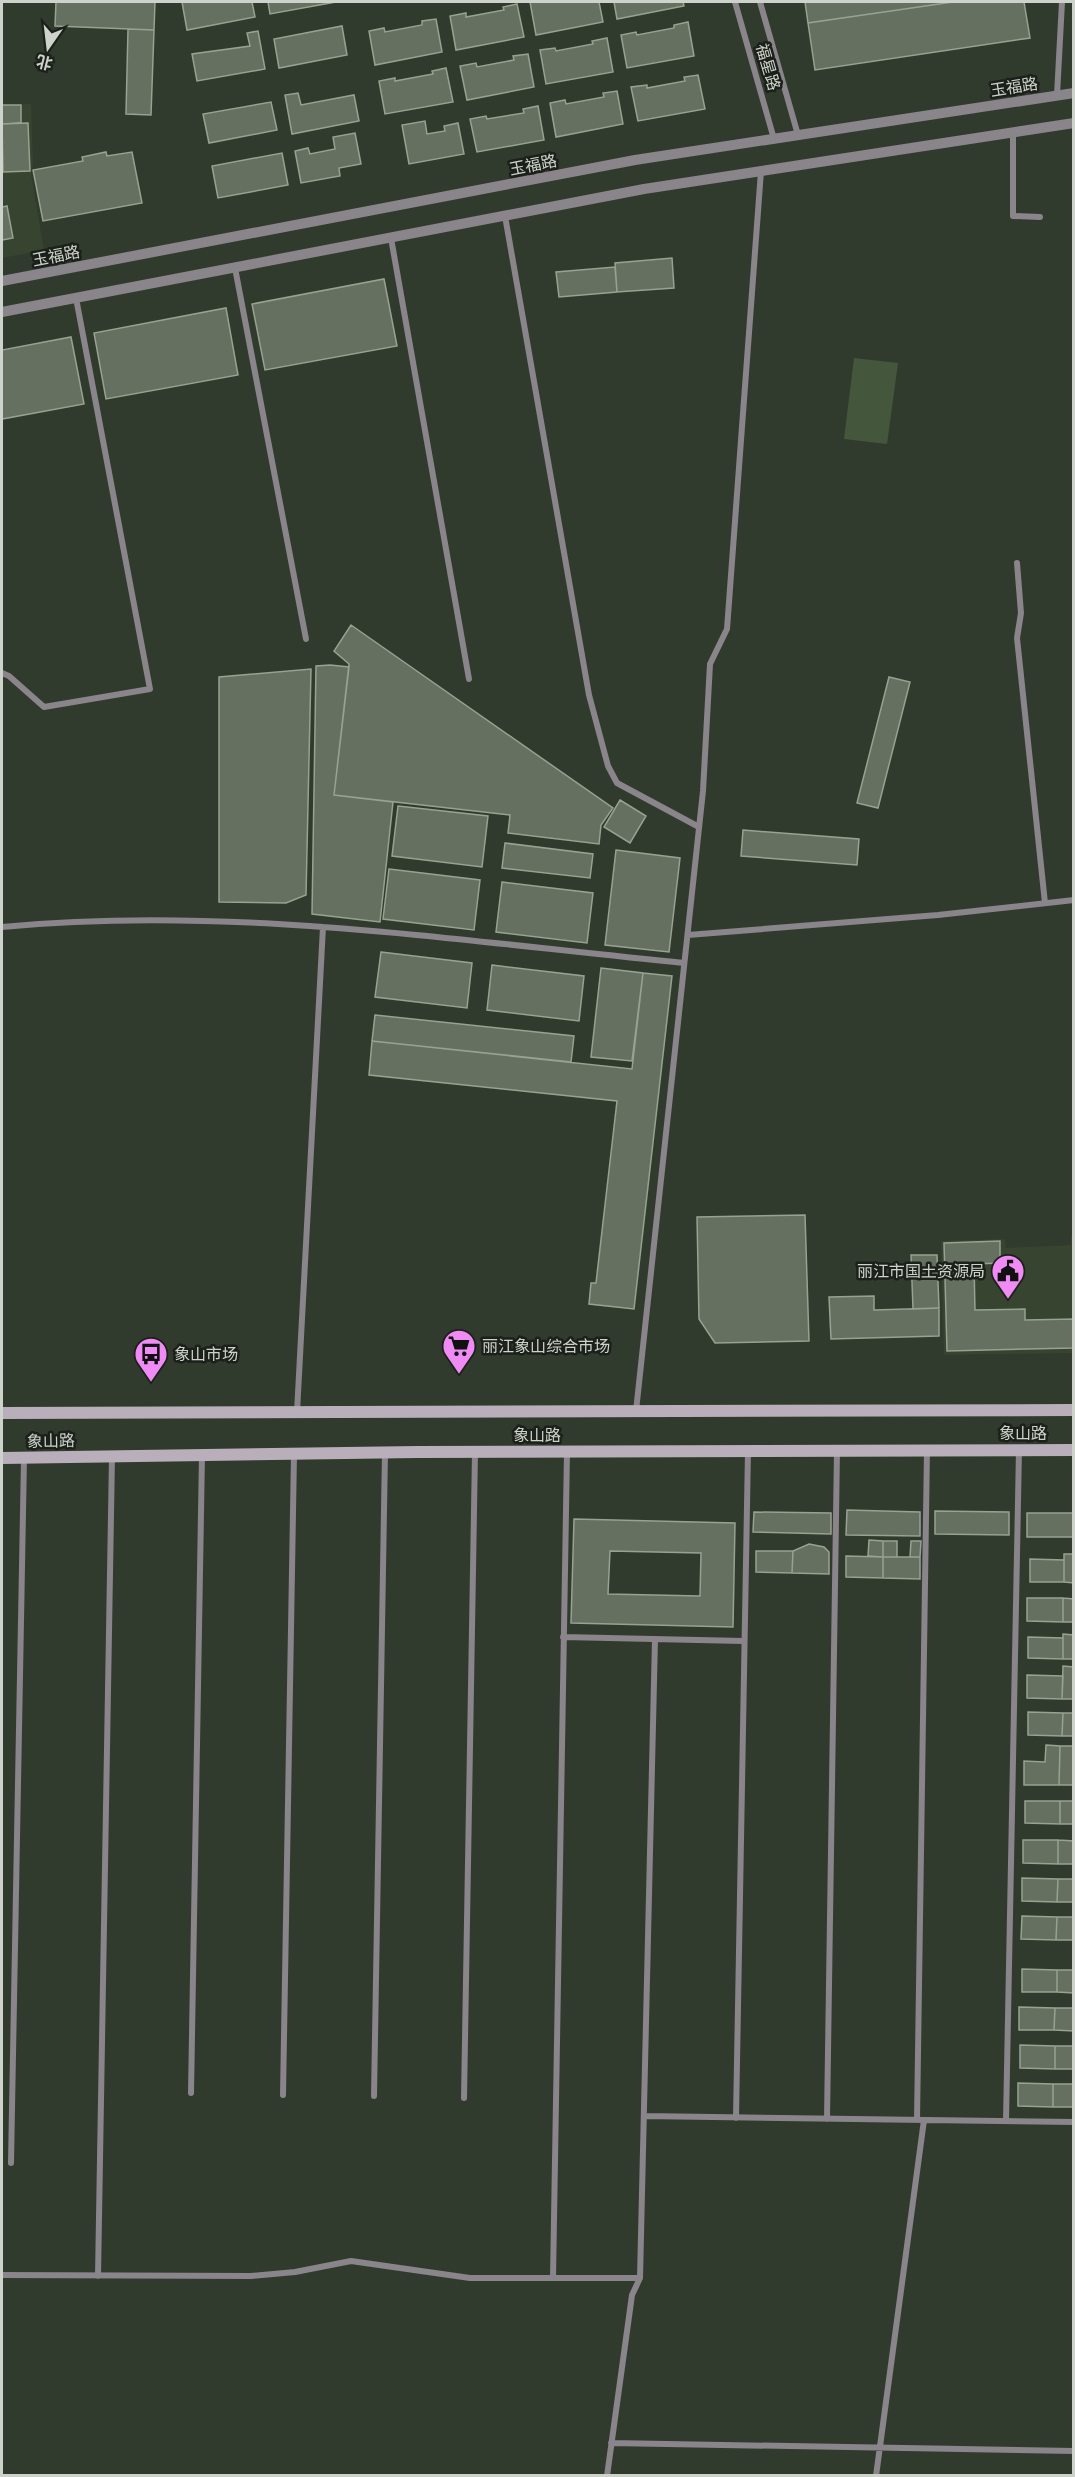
<svg xmlns="http://www.w3.org/2000/svg" width="1075" height="2477" viewBox="0 0 1075 2477" font-family="'Public Sans','Noto Sans SC',sans-serif">
<rect width="100%" height="100%" fill="#313b2d"/>
<path fill="#364430" d="M31,104L33,164L31,174L44,250L2,258V105Z
M1071,1236H1073V1353L944,1355L941,1241L1005,1239L1006,1248L1071,1245Z"/>
<path fill="#44563c" d="M854,358L898,363L887,444L844,439Z"/>
<path fill="#657060" stroke="#97a291" stroke-width="1.5" fill-rule="evenodd" d="M56,2H155L154,30L55,26Z
M182,2H252L255,17L187,30Z
M268,2H336L270,14Z
M530,2H599L603,22L536,35Z
M614,2H683L684,6L617,19Z
M805,2H953L808,23Z
M953,2H1024L1030,38L815,70L808,23Z
M517,4L524,37L456,50L450,16L466,13V17L504,10L503,7Z
M436,19L442,52L375,65L369,31L384,28L385,32L422,25V21Z
M688,22L694,56L627,68L621,35L636,32L637,35L674,28V25Z
M342,26L347,55L279,68L274,39Z
M128,29L154,30L151,115L126,114Z
M258,31L265,69L197,81L192,54L250,46L247,33Z
M607,38L613,72L546,84L540,50L555,48L556,51L593,44L592,41Z
M528,54L534,87L467,100L460,66L476,63L477,67L514,60L513,56Z
M446,68L453,102L385,114L379,81L395,78V81L433,74L432,71Z
M698,75L705,109L638,121L631,87L647,85V88L685,81L684,77Z
M617,91L623,124L556,137L550,103L565,100L566,104L604,97L603,93Z
M298,93L301,105L354,95L359,121L292,134L285,95Z
M271,102L277,130L209,143L203,114Z
M2,105H21V123L2,124Z
M538,106L544,140L477,152L470,119L486,116L487,119L524,113L523,109Z
M425,121L427,134L445,131L444,126L458,123L464,154L409,164L402,125Z
M28,123L30,171L3,172L2,124Z
M355,133L361,164L339,168L340,176L301,183L295,151L308,148L310,154L335,149L333,137Z
M106,152L107,156L132,152L142,203L43,221L33,170L83,161L82,157Z
M282,153L288,185L218,198L212,166Z
M7,206L13,238L2,240V207Z
M672,258L674,288L617,292L615,263Z
M615,267L617,292L559,297L556,272Z
M384,279L397,346L265,370L252,304Z
M226,308L238,375L106,399L94,333Z
M71,337L84,404L2,419V350Z
M351,625L613,808L601,825L599,844L508,833L510,815L334,795L349,664L334,651Z
M330,665L349,667L334,795L393,802L380,922L312,914L316,666Z
M311,669L306,895L286,903L219,902V677Z
M889,677L910,682L878,808L857,803Z
M620,800L646,816L630,843L604,827Z
M398,806L488,816L482,867L392,856Z
M743,830L859,839L857,865L741,856Z
M505,843L593,854L590,878L502,868Z
M616,850L680,858L669,952L605,945Z
M389,869L480,880L474,930L383,919Z
M502,882L593,893L587,943L496,932Z
M381,952L472,963L467,1008L375,997Z
M492,965L584,976L579,1021L487,1010Z
M601,968L643,973L632,1061L591,1057Z
M643,973L672,976L634,1309L589,1304L591,1283H596L617,1101L369,1075L372,1041L632,1069Z
M375,1015L574,1036L571,1062L372,1041Z
M805,1215L809,1341L715,1343L699,1319L697,1217Z
M1000,1241V1263L974,1264L975,1310L1025,1309V1320L1074,1319V1348L947,1351L944,1243Z
M911,1255H937L939,1308L913,1309Z
M874,1296V1310L939,1308V1336L831,1339L829,1297Z
M847,1510L920,1512V1536L846,1535Z
M935,1511L1009,1512V1535L935,1534Z
M754,1512L831,1513V1534L753,1532Z
M1027,1513H1074V1537H1027Z
M574,1519L735,1523L733,1627L571,1623ZM610,1551L701,1553L700,1596L608,1594Z
M869,1540L883,1541V1557L868,1556Z
M883,1541H897V1557H883Z
M911,1541H921L920,1557H910Z
M809,1544L824,1547L829,1552V1574L792,1573L793,1551Z
M756,1551H793L792,1573L756,1572Z
M1064,1554H1074V1583L1064,1582Z
M846,1556L883,1557V1578L846,1577Z
M883,1557H920V1579L883,1578Z
M1030,1559L1064,1560V1582H1030Z
M1027,1598H1063V1622L1027,1621Z
M1063,1598L1074,1599V1622H1063Z
M1063,1634L1074,1635V1659H1063Z
M1028,1637L1063,1638V1659L1028,1658Z
M1063,1666L1074,1667V1699H1062Z
M1027,1675L1063,1676L1062,1699L1027,1698Z
M1028,1712L1063,1713L1062,1736L1028,1735Z
M1063,1713H1074V1736H1062Z
M1046,1745L1060,1746L1059,1785H1024V1761L1045,1762Z
M1060,1746H1074V1785H1059Z
M1025,1801H1060V1824L1025,1823Z
M1060,1801H1074V1824H1060Z
M1023,1840H1058V1864L1023,1863Z
M1058,1840L1074,1841V1864H1058Z
M1022,1878L1058,1879L1057,1902L1022,1901Z
M1058,1879H1074V1902H1057Z
M1022,1916L1057,1917L1056,1940L1021,1939Z
M1057,1917H1074V1940H1056Z
M1022,1969L1057,1970V1992H1022Z
M1057,1970H1074V1993L1057,1992Z
M1019,2007L1055,2008L1054,2030H1019Z
M1055,2008H1074V2031L1054,2030Z
M1020,2045L1055,2046V2069L1020,2068Z
M1055,2046H1074V2069H1055Z
M1018,2083L1053,2084V2107L1018,2106Z
M1053,2084H1074V2107H1053Z"/>
<g fill="none" stroke-linecap="round" stroke-linejoin="round">
<path stroke="#8a848b" stroke-width="6" d="M735,2L774,139
M760,2L798,135
M1057,95L1062,2
M1013,132V216L1040,217
M505,216L589,695L608,766L617,783L699,827
M391,238L469,679
M235,268L306,639
M1017,563L1021,613L1017,638L1045,903
M2,673L9,676L44,707L150,689L76,298
M2,927C229,905 458,941 684,963
M688,935L938,915L1074,900
M636,1411L703,791L710,664L727,629L761,171
M297,1412L323,927
M563,1637L743,1641
M191,2093L202,1455
M283,2095L294,1454
M374,2096L385,1452
M464,2098L475,1452
M644,2116L1074,2122
M736,2118L748,1451
M827,2119L837,1451
M917,2120L927,1450
M1006,2121L1019,1450
M11,2163L24,1458
M2,2275L251,2276L295,2272L351,2261L470,2278H640
M98,2276L112,1456
M553,2278L567,1452
M611,2443L1074,2451
M607,2476L632,2295L640,2278L655,1639
M876,2476L924,2120"/>
<path stroke="#8a848b" stroke-width="10" d="M2,281L635,160L1074,93
M2,312L644,189L1074,123"/>
<path stroke="#b9afba" stroke-width="12" d="M2,1413L1074,1410
M2,1458L418,1452L1074,1450"/>
</g>
<defs>
<g id="civic-pin" transform="scale(1.725)"><path d="M0 17L-7.5 6A9.5 9.5 0 1 1 7.5 6Z" fill="#f08bf6" stroke="#1c201a"/><path d="M-.6-6.5H3V-4.5H.6V-3L4-1V1h2V6H-6V1h2V-1L-.6-3ZM-1.2 2.5V6h2.4V2.5Z" fill="#111"/></g>
<g id="supermarket-pin" transform="scale(1.725)"><path d="M0 17L-7.5 6A9.5 9.5 0 1 1 7.5 6Z" fill="#f08bf6" stroke="#1c201a"/><path d="M-6-5.5h2.5l.6 2H6L4.5 2H-2.5L-4.4-4H-6ZM-1.5 3.2a1.3 1.3 0 1 0 .1 0ZM3 3.2a1.3 1.3 0 1 0 .1 0Z" fill="#111"/></g>
<g id="bus-pin" transform="scale(1.725)"><path d="M0 17L-7.5 6A9.5 9.5 0 1 1 7.5 6Z" fill="#f08bf6" stroke="#1c201a"/><path d="M-5-6H5V4H4V6H2V4H-2V6H-4V4H-5ZM-3.5-4V0h7V-4ZM-3.5 1.2v1.5H-2V1.2ZM2 1.2v1.5H3.5V1.2Z" fill="#111"/></g>
</defs>
<g fill-rule="evenodd">
<use href="#civic-pin" x="1008" y="1271"/>
<use href="#supermarket-pin" x="459" y="1346"/>
<use href="#bus-pin" x="151" y="1354"/>
</g>
<g text-anchor="middle" dominant-baseline="central" stroke-width="5" stroke-linejoin="round" paint-order="stroke">
<g font-size="16" fill="#cdd3ca" stroke="#1c201a">
<text transform="translate(768 67) rotate(74)">福星路</text>
<text transform="translate(1014 87) rotate(-9)">玉福路</text>
<text transform="translate(533 165) rotate(-11)">玉福路</text>
<text transform="translate(56 256) rotate(-11)">玉福路</text>
<text x="1023" y="1433">象山路</text>
<text x="537" y="1435">象山路</text>
<text transform="translate(51 1441) rotate(-1)">象山路</text>
</g>
<g font-size="16" fill="#cdd3ca" stroke="#1c201a" text-anchor="start">
<text x="985" y="1271" text-anchor="end">丽江市国土资源局</text>
<text x="482" y="1346">丽江象山综合市场</text>
<text x="174" y="1354">象山市场</text>
</g>
</g>
<rect width="1075" height="2477" fill="none" stroke="#cdd3ca" stroke-width="6"/>
<g transform="translate(48 48) rotate(194)" stroke="#1c201a" stroke-width="4.5" paint-order="stroke">
<path d="M0-4.5L10 22L0 15L-10 22Z" fill="#cdd3ca"/>
<text y="-9" font-size="16" font-weight="bold" text-anchor="middle" fill="#cdd3ca">北</text>
</g>
</svg>
